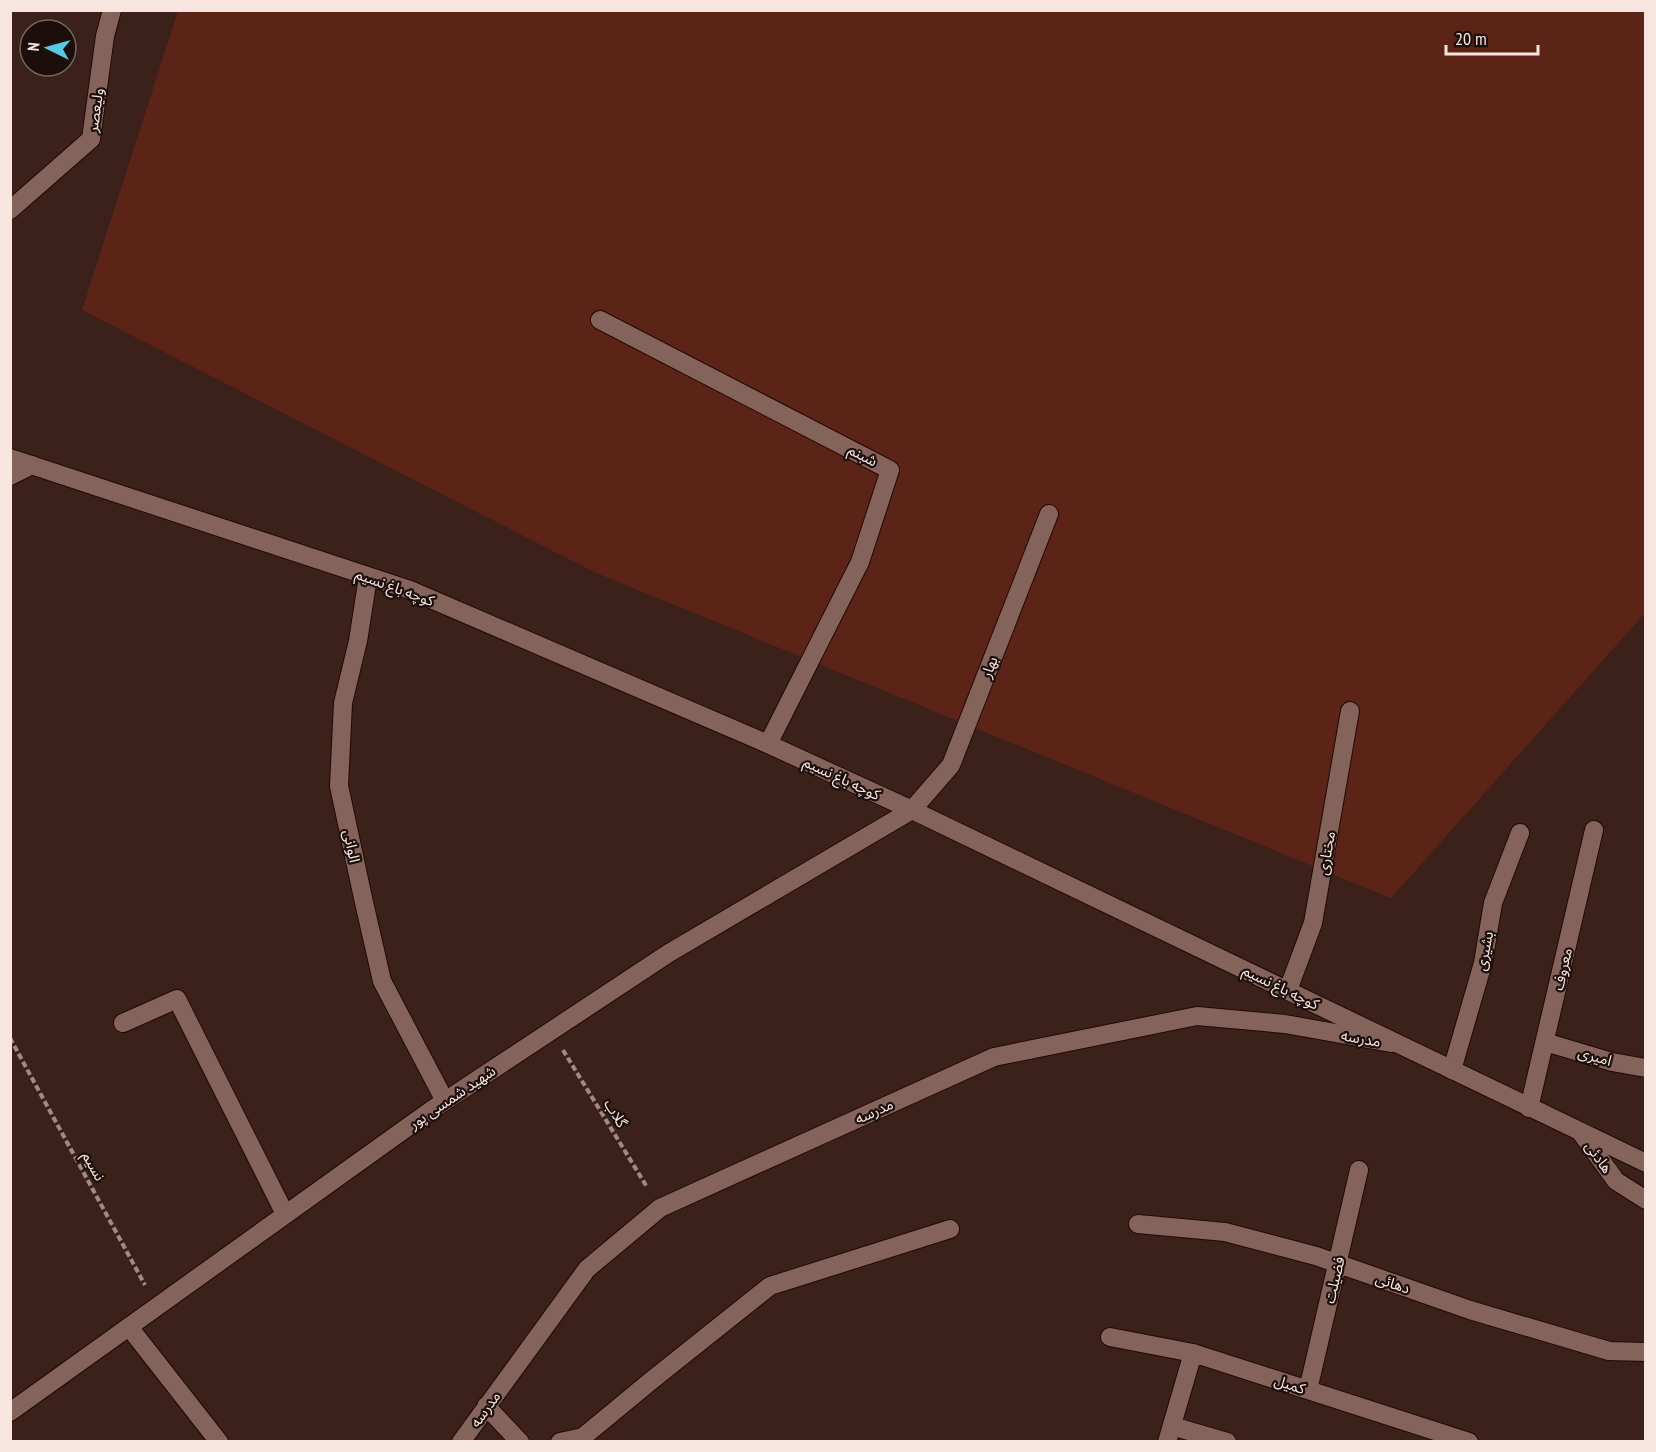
<svg xmlns="http://www.w3.org/2000/svg" width="1656" height="1452" viewBox="0 0 1656 1452" font-family="'PT Sans Narrow','Noto Sans Arabic',sans-serif">
<rect width="100%" height="100%" fill="#3c211a"/>
<path fill="#5c2417" d="M178,11H1645V613L1391,898L594,572L82,310Z"/>
<g fill="none" stroke-linecap="round" stroke-linejoin="round">
<g stroke="#220905" stroke-width="20">
<path id="street" d="M10,210L91,139L105,36L112,10
M600,320L890,470L860,562L768,744
M10,476L32,465
M368,577L358,641L343,703L339,786L363,898L382,981L445,1101
M912,810L951,765L1049,514
M1288,990L1313,923L1350,711
M123,1023L177,999L285,1214
M1545,1042L1612,1062L1646,1068
M1452,1070L1483,963L1493,903L1520,833
M1529,1108L1594,830
M1582,1134L1616,1181L1646,1200
M1138,1224L1225,1232L1316,1256L1470,1310L1609,1351L1646,1352
M129,1327L219,1442
M1110,1337L1193,1353L1469,1442
M1308,1390L1359,1170
M486,1406L520,1442
M1172,1426L1227,1442
M461,1442L587,1269L660,1208L994,1057L1197,1016L1285,1024L1391,1043
M560,1442L583,1437L652,1380L770,1286L950,1229
M1167,1442L1193,1353"/>
</g>
<g stroke="#220905" stroke-width="20">
<path id="secondary" d="M10,458L410,590L768,744L912,810L1646,1163
M10,1412L430,1111L669,953L912,810"/>
</g>
<path stroke="#a18a84" stroke-width="4" stroke-dasharray="6 3" stroke-linecap="butt" d="M10,1038L145,1285
M563,1050L647,1187"/>
<use href="#street" stroke="#84635b" stroke-width="18"/>
<use href="#secondary" stroke="#84635b" stroke-width="18"/>
</g>
<g text-anchor="middle" dominant-baseline="central" stroke-width="4.5" stroke-linejoin="round" paint-order="stroke">
<g font-size="15" fill="#f8e5e0" stroke="#1b0e0b">
<text transform="translate(95 110) rotate(-82)">ولیعصر</text>
<text transform="translate(863 455) rotate(27)">شبنم</text>
<text transform="translate(395 587) rotate(20)">کوچه باغ نسیم</text>
<text transform="translate(989 667) rotate(-69)">بهار</text>
<text transform="translate(842 778) rotate(25)">کوچه باغ نسیم</text>
<text transform="translate(352 846) rotate(78)">الوانی</text>
<text transform="translate(1326 853) rotate(-80)">مختاری</text>
<text transform="translate(1484 951) rotate(-79)">بشیری</text>
<text transform="translate(1562 969) rotate(-77)">معروف</text>
<text transform="translate(1281 987) rotate(26)">کوچه باغ نسیم</text>
<text transform="translate(1361 1038) rotate(10)">مدرسه</text>
<text transform="translate(1595 1056) rotate(16)">امیری</text>
<text transform="translate(452 1097) rotate(-34)">شهید شمسی پور</text>
<text transform="translate(874 1111) rotate(-24)">مدرسه</text>
<text transform="translate(616 1113) rotate(59)">گلاب</text>
<text transform="translate(1599 1157) rotate(54)">هادئی</text>
<text transform="translate(94 1166) rotate(61)">نسیم</text>
<text transform="translate(1334 1280) rotate(-77)">فضیلت</text>
<text transform="translate(1393 1283) rotate(19)">دهائی</text>
<text transform="translate(1290 1384) rotate(18)">کمیل</text>
<text transform="translate(485 1409) rotate(-54)">مدرسه</text>
</g>
</g>
<rect width="1656" height="1452" fill="none" stroke="#f8e5e0" stroke-width="24"/>
<g transform="translate(48 48) rotate(275)"><circle r="28" fill="#1b0e0b" stroke="#736460" stroke-width="1.5"/>
<path d="M0-4.5L10 22L0 15L-10 22Z" fill="#57c9e2"/>
<text y="-9" font-size="16" font-weight="bold" text-anchor="middle" fill="#f8e5e0">N</text>
</g>
<path d="M1446 45v9h92v-9" fill="none" stroke="#f8e5e0" stroke-width="3"/>
<text x="1455" y="45" font-size="18" fill="#f8e5e0" stroke="#1b0e0b" stroke-width="4.5" paint-order="stroke">20 m</text>
</svg>
